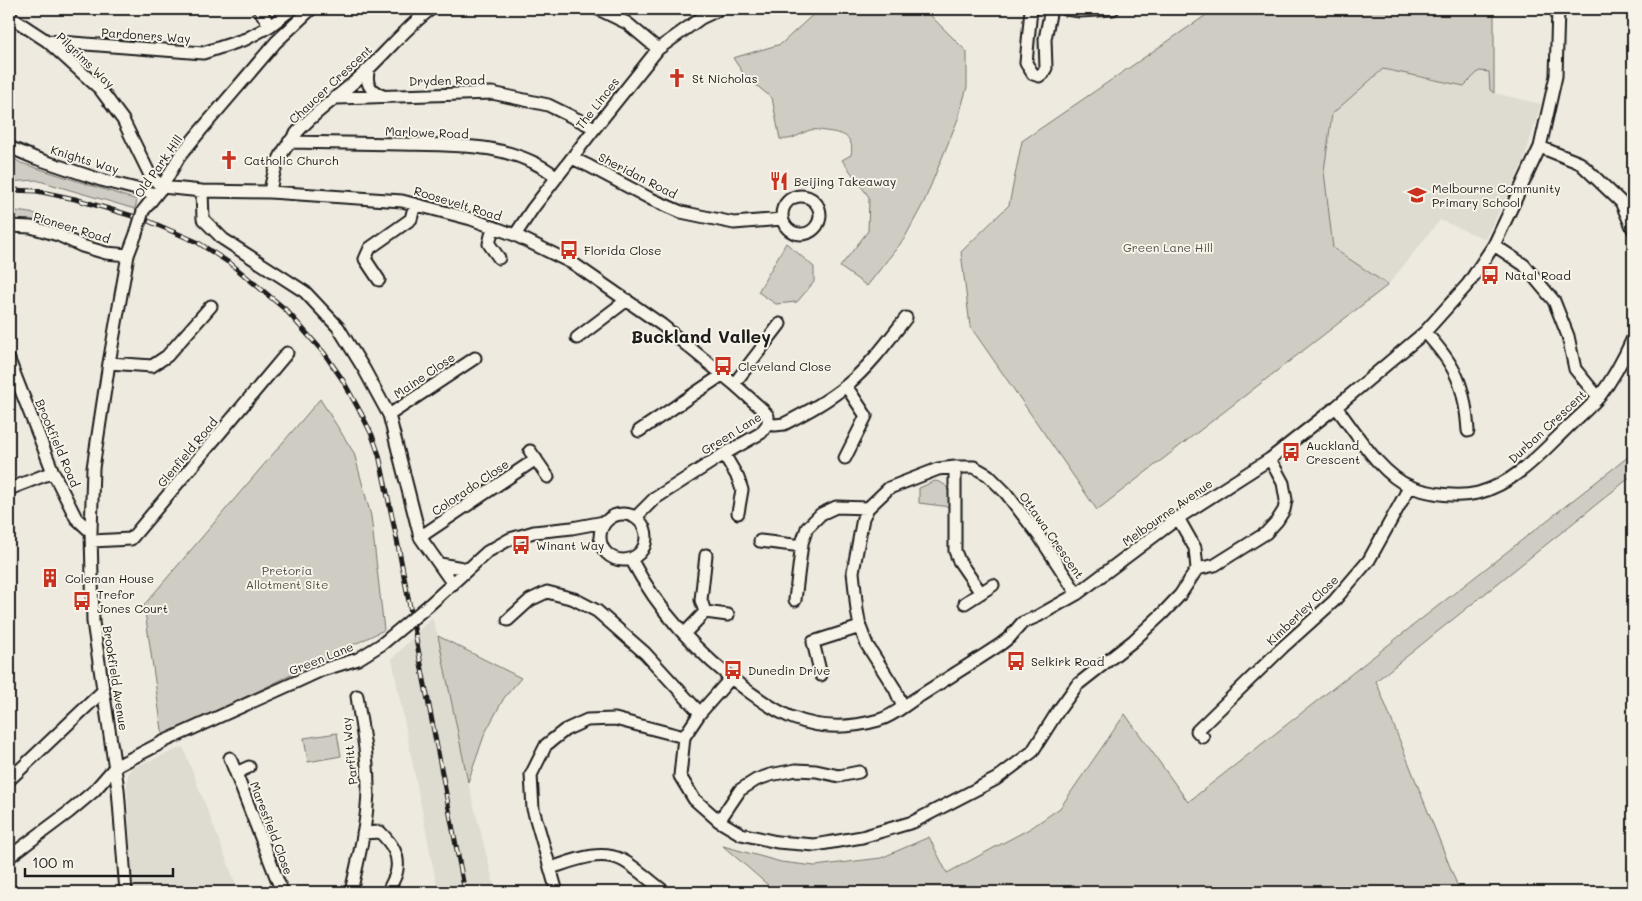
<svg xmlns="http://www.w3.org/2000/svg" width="1642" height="901" viewBox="0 0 1642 901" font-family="Mali,sans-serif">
<rect width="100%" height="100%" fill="#eeeae0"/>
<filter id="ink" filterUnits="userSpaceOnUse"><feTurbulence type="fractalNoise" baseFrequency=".02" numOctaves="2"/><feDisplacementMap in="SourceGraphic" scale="10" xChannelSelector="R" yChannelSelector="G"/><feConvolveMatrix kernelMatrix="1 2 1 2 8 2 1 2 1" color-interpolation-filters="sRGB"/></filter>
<g filter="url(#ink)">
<path fill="#dedbd1" d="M1383,69L1463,86L1479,71L1489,72L1490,90L1494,93L1541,104L1523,163L1485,239L1440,220L1388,285L1333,248L1324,171L1332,114Z
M432,617L438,636L468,782L493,881L494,892H438L392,659Z
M183,747L239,892H133L127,784L128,774L132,768Z"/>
<path fill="#cfccc3" stroke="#767470" d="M819,9H924L967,52V87L958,119L924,202L904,239L867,286L840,267L868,231L869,197L842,160L851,155C855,135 841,133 825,131C820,130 815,129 810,130C799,134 792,141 780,139L772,98L745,76L733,58L781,44Z
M1215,9H1494V93L1490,90L1489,72L1479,71L1464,86L1383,69L1332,114L1324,171L1333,248L1388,285L1097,510L970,326L961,252L1009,205L1022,141Z
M9,156L21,163L137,200L135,209L36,180L9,182Z
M9,210L43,215L41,226L9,222Z
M786,243L814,267V282L797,302L776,304L758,292Z
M320,399L354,453L371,516L384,630L163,737L144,605Z
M1633,453V475L1376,681L1460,892H776L723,846L781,862L815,866L881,858L929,837L947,873L1031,828L1060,808L1125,714L1188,802Z
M935,481C951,484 949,493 951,507L919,503V488Z
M438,636L521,678L504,698L485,733L468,782Z
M337,733L341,756L308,762L304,738Z"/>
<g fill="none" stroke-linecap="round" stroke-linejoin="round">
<g stroke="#1c1c1c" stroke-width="15">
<path id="minor" d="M259,9L270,26
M598,9L627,23L658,49
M1031,9L1026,63L1033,74L1039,76L1043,73L1046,68L1045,39L1051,9
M1065,9L1080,11L1113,9
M9,16L47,41L100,89L123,120L150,175L162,187
M47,41L203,53L246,39L270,26L292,9
M369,68C365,82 368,90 383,96
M337,98L492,93L548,105L595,128
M289,142C326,143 363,143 400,144C455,145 512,142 557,177
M9,147L35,158L101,180L156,194
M1540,147L1580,163L1621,202L1633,229
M572,158L589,166L651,199L681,212L734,223L782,219
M162,187L202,191L270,192L402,201L471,219L515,235L574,264L662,325L734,384L763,410L768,416V424L761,433L724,454L654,499L636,517
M202,191L203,219L223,239L305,292L338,327L364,369L389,415L420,537L453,584
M270,192C273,173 277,159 289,143C305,118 340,96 362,75C386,53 405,28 431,9
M782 215a19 19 0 1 1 38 0a19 19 0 1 1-38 0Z
M143,211L162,187L179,157L201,130L276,42L311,9
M9,226L31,227L58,235L82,246L106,253L128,255
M493,227L489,244L499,258
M515,235L533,208L595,128L658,49L701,18L720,9
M1494,245L1524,265L1554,301L1568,336L1575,369L1598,397
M379,280L365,259L370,248L411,219L415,204
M1425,332C1456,366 1465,385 1468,431
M577,338L627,300
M9,360L53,472L76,518L91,532
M109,363L152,366L167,356L211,306
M734,384L780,324
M1336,407C1356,433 1381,475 1411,487C1431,494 1458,498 1478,493C1516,483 1542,452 1569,426C1579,417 1590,407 1599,397C1613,379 1624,358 1633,338
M389,415L475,358
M768,424L775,425L784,424C805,413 828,401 847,385C870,366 888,341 906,318
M639,431L722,375
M530,451L548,477
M724,454L738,478L742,490L738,513
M845,458L866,416L846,386
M955,467V551L959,561L981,593
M9,489L53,472
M600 537a23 23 0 1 1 46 0a23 23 0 1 1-46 0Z
M420,537L536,459
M92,541L131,539L287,353
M760,541L802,546
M631,559C659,612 700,656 748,691C762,701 777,712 793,718C821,729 851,728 879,720C892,717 906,704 918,697C946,679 974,662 1001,644L1010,637L1022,623L1038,616L1077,594L1178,518L1270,459L1336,407L1425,332L1468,284L1494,245L1540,147L1556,76L1558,9
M440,564L468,569
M1197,569L1215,565L1266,533L1277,521L1284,510L1286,500L1283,483L1270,459
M795,600L802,543L807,528L821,514L836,507L868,508
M965,603L993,585
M429,605L487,552L510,539L534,532L572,528L604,522
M705,612L728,615
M508,620L530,600L547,592L574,599L597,611L645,653L700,713
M684,634L705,612L701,600L706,555
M821,675L813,642L860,627
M730,679L700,713L684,737L680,776L694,799L719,821L741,834L777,842L815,845L862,837L913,822L996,779L1032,752L1058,711L1077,685L1133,641L1162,614L1180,595L1197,569L1195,548L1178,518
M903,707L895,689L867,645L860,627L857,610L853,572L863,518L868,508L889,488L938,469L955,467H974L988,475L1006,493L1039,536L1077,594
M1203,737L1197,731L1283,647L1334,601L1369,560L1410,486
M230,758L282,892
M236,773L249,767
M9,780L104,690
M719,821L740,790L756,780L770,775L796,770L816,771L839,776L859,772
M363,833L380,832C392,844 401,856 396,874C394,880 390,886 388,892
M9,857L69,812L94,791L115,767L165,741L296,682L322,670L358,659L382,644
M551,868C572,861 599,849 622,860C633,865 654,884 665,892
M126,892L118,789L93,622L91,532L93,468L109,363L128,255L136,234
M351,892C357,864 365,835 367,806C371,769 362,732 357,696
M557,892L533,809L531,775L546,745L565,730L587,720L615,719L684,737"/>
</g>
<use href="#minor" stroke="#f7f3e8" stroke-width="11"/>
<g stroke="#1c1c1c" stroke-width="5">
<path id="rail" d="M9,190L37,191L75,199L146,220L197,242L231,264L286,310L324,353L342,379L362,415L372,435L379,455L397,540L465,892"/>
</g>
<use href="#rail" stroke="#f7f3e8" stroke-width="3" stroke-dasharray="9" stroke-linecap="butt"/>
<g stroke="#1c1c1c" stroke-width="15" stroke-linecap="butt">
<path id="minor-bridge" d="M136,234L143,211
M382,644L429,605"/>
</g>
<use href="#minor-bridge" stroke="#f7f3e8" stroke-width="11"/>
</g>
</g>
<defs>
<g id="church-bare" transform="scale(1.5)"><path d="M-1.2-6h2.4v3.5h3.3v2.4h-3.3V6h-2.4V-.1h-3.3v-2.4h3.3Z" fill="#c8321e" stroke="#f7f3e8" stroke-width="2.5" paint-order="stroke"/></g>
<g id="restaurant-bare" transform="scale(1.5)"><path d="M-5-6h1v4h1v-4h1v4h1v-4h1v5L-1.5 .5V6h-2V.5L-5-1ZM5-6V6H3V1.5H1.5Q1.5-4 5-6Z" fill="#c8321e" stroke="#f7f3e8" stroke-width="2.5" paint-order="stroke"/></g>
<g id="school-bare" transform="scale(1.5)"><path d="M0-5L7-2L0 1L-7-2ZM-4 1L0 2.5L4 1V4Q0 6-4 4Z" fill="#c8321e" stroke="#f7f3e8" stroke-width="2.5" paint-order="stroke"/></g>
<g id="bus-bare" transform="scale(1.5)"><path d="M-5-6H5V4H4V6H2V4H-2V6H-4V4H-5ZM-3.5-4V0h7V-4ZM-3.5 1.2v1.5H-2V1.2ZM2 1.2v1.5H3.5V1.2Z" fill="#c8321e" stroke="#f7f3e8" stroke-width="2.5" paint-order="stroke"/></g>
<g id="building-bare" transform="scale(1.5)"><path d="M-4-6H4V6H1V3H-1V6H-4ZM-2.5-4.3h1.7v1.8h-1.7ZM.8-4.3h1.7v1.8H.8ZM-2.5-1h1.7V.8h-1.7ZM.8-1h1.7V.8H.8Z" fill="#c8321e" stroke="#f7f3e8" stroke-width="2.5" paint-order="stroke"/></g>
</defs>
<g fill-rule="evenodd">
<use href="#church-bare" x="677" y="78"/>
<use href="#church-bare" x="229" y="160"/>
<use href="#restaurant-bare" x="779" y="181"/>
<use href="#school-bare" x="1417" y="195"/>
<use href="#bus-bare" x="569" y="250"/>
<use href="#bus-bare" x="1490" y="275"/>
<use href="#bus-bare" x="723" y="366"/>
<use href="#bus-bare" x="1291" y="452"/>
<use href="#bus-bare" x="521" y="545"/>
<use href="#building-bare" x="50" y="578"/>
<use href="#bus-bare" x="82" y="601"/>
<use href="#bus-bare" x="1016" y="661"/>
<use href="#bus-bare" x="733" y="670"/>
</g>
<g text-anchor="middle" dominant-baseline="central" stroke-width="4" stroke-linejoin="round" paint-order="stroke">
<g font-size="12" fill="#1c1c1c" stroke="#f7f3e8">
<text transform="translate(146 35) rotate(4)">Pardoners Way</text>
<text transform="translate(86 60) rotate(44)">Pilgrims Way</text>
<text transform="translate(447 80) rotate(-1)">Dryden Road</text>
<text transform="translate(330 84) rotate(-43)">Chaucer Crescent</text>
<text transform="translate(597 103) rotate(-52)">The Linces</text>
<text transform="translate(427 132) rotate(2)">Marlowe Road</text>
<text transform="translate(85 159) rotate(17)">Knights Way</text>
<text transform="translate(158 166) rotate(-55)">Old Park Hill</text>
<text transform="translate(638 175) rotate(27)">Sheridan Road</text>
<text transform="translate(458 203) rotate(17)">Roosevelt Road</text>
<text transform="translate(72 227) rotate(17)">Pioneer Road</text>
<text transform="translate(424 375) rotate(-34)">Maine Close</text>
<text transform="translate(1547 426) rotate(-43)">Durban Crescent</text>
<text transform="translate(731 433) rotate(-32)">Green Lane</text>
<text transform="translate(58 443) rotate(67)">Brookfield Road</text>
<text transform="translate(187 452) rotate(-50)">Glenfield Road</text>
<text transform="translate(470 487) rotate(-34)">Colorado Close</text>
<text transform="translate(1167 512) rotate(-35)">Melbourne Avenue</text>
<text transform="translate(1052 535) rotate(55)">Ottawa Crescent</text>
<text transform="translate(1302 610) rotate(-44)">Kimberley Close</text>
<text transform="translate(321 658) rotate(-22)">Green Lane</text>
<text transform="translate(116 678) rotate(81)">Brookfield Avenue</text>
<text transform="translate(349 751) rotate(-96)">Parfitt Way</text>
<text transform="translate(272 828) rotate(69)">Maresfield Close</text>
</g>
<g font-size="12" fill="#1c1c1c" stroke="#f7f3e8" text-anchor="start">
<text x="692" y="78">St Nicholas</text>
<text x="244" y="160">Catholic Church</text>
<text x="794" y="181">Beijing Takeaway</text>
<text x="1432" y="188">Melbourne Community<tspan x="1432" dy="14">Primary School</tspan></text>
<text x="584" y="250">Florida Close</text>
<text x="1505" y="275">Natal Road</text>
<text x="738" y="366">Cleveland Close</text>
<text x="1306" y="445">Auckland<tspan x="1306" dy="14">Crescent</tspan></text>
<text x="536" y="545">Winant Way</text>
<text x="65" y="578">Coleman House</text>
<text x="97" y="594">Trefor<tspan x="97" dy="14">Jones Court</tspan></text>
<text x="1031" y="661">Selkirk Road</text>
<text x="748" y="670">Dunedin Drive</text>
</g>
<g font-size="12" fill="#52514e" stroke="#f7f3e8">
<text x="1168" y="247">Green Lane Hill</text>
<text x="287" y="570">Pretoria<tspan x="287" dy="14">Allotment Site</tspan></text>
</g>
<g font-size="18" font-weight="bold" fill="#1c1c1c" stroke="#f7f3e8">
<text x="701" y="336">Buckland Valley</text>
</g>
</g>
<rect width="1642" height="901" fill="none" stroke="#f7f3e8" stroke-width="30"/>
<rect x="15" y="15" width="1612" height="871" fill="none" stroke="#1c1c1c" stroke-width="2" filter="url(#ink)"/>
<path d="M25 868v8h148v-8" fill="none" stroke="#1c1c1c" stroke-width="2.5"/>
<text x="32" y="868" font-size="15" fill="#1c1c1c" stroke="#f7f3e8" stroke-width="4" paint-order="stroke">100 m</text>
</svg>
